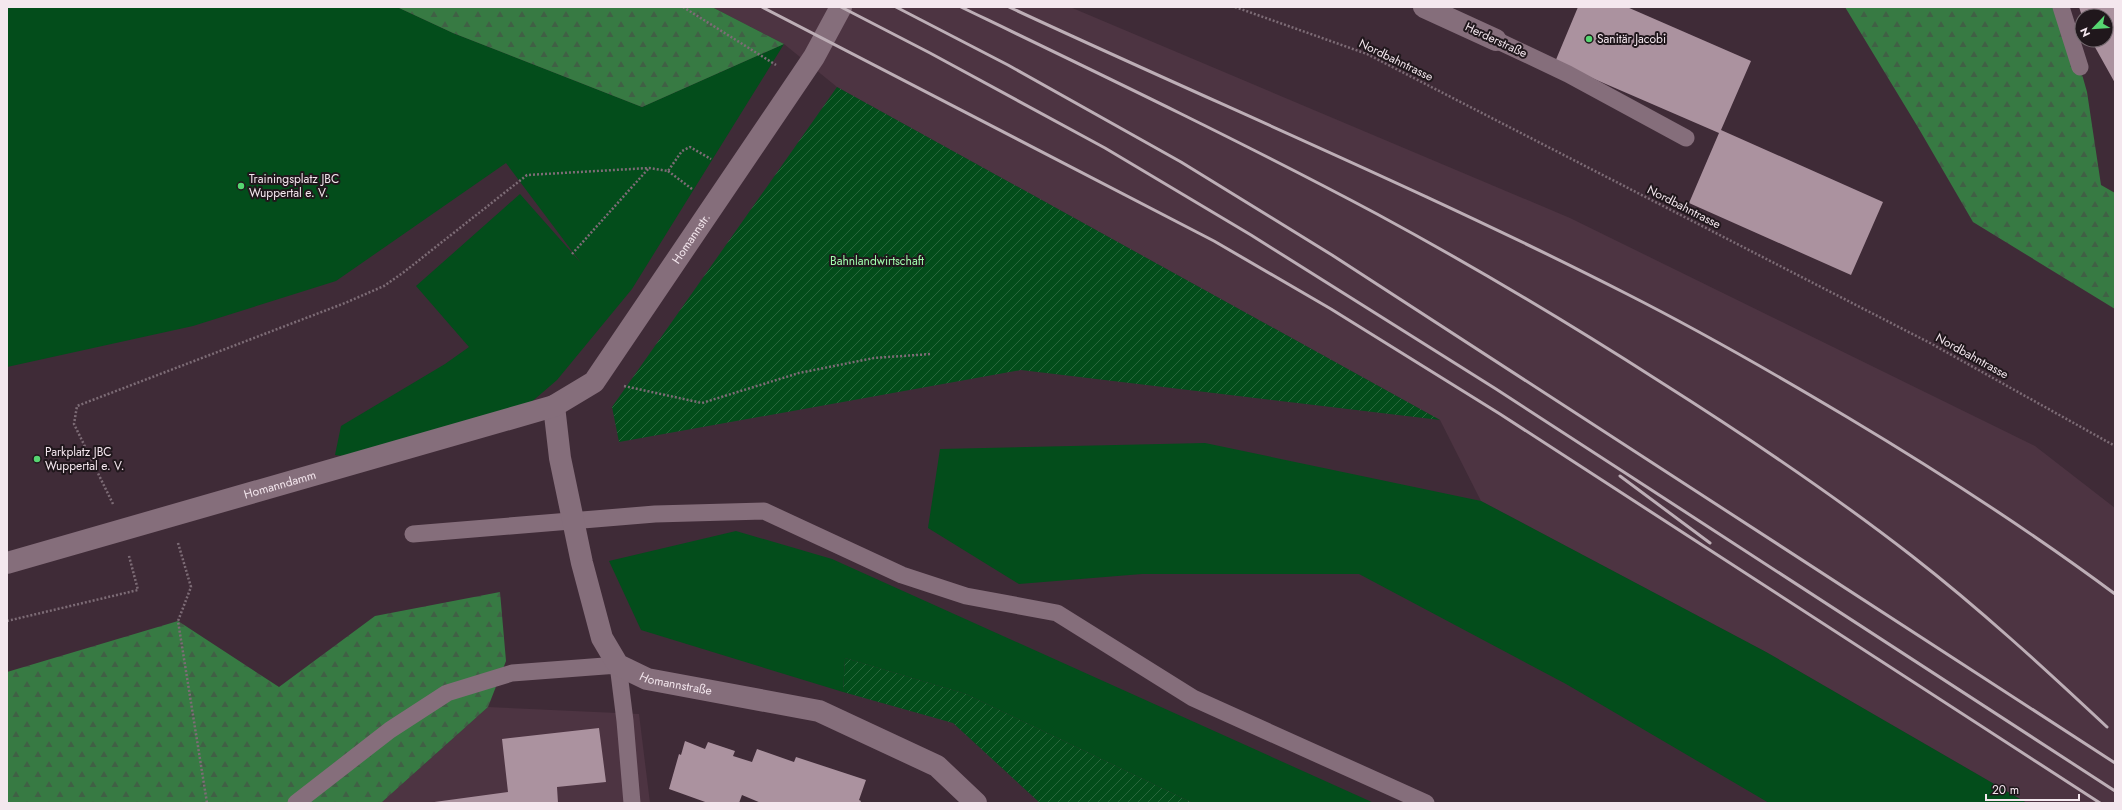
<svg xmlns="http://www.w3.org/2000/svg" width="2122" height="810" viewBox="0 0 2122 810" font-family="Jost,sans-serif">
<defs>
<pattern id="forest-firs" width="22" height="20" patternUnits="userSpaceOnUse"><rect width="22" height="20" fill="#377a43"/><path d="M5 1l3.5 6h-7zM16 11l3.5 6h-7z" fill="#406045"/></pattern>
<pattern id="garden-furrows" width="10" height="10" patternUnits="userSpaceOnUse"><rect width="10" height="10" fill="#034d1b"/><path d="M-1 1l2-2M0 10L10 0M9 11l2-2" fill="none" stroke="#28673c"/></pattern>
</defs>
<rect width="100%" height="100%" fill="#3f2b37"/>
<path fill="#4d3442" d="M712,7H1070L1570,218L2035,446L2115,508V803H2027L1766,652L1481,501L1440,420L837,87L784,44Z
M488,707L639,714L650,803H381Z"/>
<path fill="#034d1b" d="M7,7H397L453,33L642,107L784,44L632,289L557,380L528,405L344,456L335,455L341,426L445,364L469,347L416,286L520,194L581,263L506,163L336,281L193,326L7,367Z
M1205,443L1481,501L1766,652L2027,803H1769L1566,684L1359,574H1142L1019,584L928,528L940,449Z
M736,531L832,559L1374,803H1193L966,694L845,658L843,692L641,630L609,561Z"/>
<path fill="url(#forest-firs)" d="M397,7H712L784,44L642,107L453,33Z
M1845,7H2063L2087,92L2101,185L2115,193V309L1973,222L1919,129Z
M500,592L506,661L488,707L381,803H7V672L178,621L279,687L375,616Z"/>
<path fill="url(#garden-furrows)" d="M837,87L1440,420L1021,370L619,442L612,407Z
M845,658L966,694L1193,803H1040L953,723L843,692Z"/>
<path fill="#ab929f" d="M1578,7H1627L1751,61L1721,130L1883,202L1851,275L1689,203L1719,133L1555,62Z
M2079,7H2115V83L2091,40H2106V16H2082Z
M599,728L606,782L557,787L558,803H427L508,792L502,739Z
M685,741L705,749L708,742L735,751L733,756L752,762L757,749L794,762L796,757L866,780L859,800L861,801L860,803H761L742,795L739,803H708L669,789L679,754L681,755Z"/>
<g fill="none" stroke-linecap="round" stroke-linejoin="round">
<path stroke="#7d6c76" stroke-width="2.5" stroke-dasharray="2 2" stroke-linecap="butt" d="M683,7L776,65
M1235,7L1367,54L1930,343L2115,446
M668,171L692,189
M572,254L649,168
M624,386L702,403L799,373L874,358L931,354
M113,504L74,424L77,406L345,303L384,286L404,272L527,175L649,168L668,171L682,151L690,147L711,159
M178,543L191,587L178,621L207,803
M7,621L138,590L129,556"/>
<path stroke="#856e7b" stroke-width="17" d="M2061,7L2080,67
M1496,40L1568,74L1686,138
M413,534L655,514L764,511L902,575L966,596L1057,613L1193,698L1426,803
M296,803L390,730L447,693L512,673L618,665L625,721L632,803"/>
<g stroke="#856e7b" stroke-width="22">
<path d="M1424,7L1496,40"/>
<path id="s1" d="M554,406L560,458L582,563L602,638L618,665L647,679L819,711L937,766L976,803"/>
<path id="s2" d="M7,563L554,406L594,382L814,57L841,7"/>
</g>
<path stroke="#bdaeb6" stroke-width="3" d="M762,7L1214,241L1331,309L1500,414L2100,803
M841,7L930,53L1105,148L1251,235L1496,389L2115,791
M896,7L1008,65L1181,162L1332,255L2115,763
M961,7C1100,74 1240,141 1377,214C1473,266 1567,322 1659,381C1746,436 1831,493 1912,556C1980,609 2044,668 2107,727
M1009,7C1215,103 1425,191 1627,294C1702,332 1775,374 1847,417C1939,472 2029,530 2115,594
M1620,476L1710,543"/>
</g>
<g fill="#56d671" stroke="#20171c" stroke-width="1.5">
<circle cx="1589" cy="39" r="4"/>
<circle cx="241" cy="186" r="4"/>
<circle cx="37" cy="459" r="4"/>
</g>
<g text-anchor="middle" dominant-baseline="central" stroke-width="4" stroke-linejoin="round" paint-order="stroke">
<g font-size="12" fill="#f4e7ee" stroke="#20171c" text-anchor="start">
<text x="1597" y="39">Sanitär Jacobi</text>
<text x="249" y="179">Trainingsplatz JBC<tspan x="249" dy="14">Wuppertal e. V.</tspan></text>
<text x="45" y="452">Parkplatz JBC<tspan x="45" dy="14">Wuppertal e. V.</tspan></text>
</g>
<g font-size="12" fill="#f4e7ee" stroke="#20171c">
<text transform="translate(1496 40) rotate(25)">Herderstraße</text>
<text transform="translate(1396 60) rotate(26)">Nordbahntrasse</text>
<text transform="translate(1684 207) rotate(27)">Nordbahntrasse</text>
<text stroke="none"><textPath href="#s2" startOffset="789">Homannstr.</textPath></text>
<text transform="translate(1972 356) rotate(29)">Nordbahntrasse</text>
<text stroke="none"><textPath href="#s2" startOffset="284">Homanndamm</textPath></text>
<text stroke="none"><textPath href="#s1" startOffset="330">Homannstraße</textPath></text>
</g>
<g font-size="12" fill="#a2feae" stroke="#20171c">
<text x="877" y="261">Bahnlandwirtschaft</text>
</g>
</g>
<rect width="2122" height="810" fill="none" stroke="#f4e7ee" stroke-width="16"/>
<g transform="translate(2094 28) rotate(245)"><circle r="19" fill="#20171c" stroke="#756a70"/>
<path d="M0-3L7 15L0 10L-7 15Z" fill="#56d671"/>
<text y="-6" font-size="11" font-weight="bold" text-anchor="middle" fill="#f4e7ee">N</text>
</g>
<path d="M1986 794v6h93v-6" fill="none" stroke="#f4e7ee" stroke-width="2"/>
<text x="1992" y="794" font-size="12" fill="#f4e7ee" stroke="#20171c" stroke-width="3" paint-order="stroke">20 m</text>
</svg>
